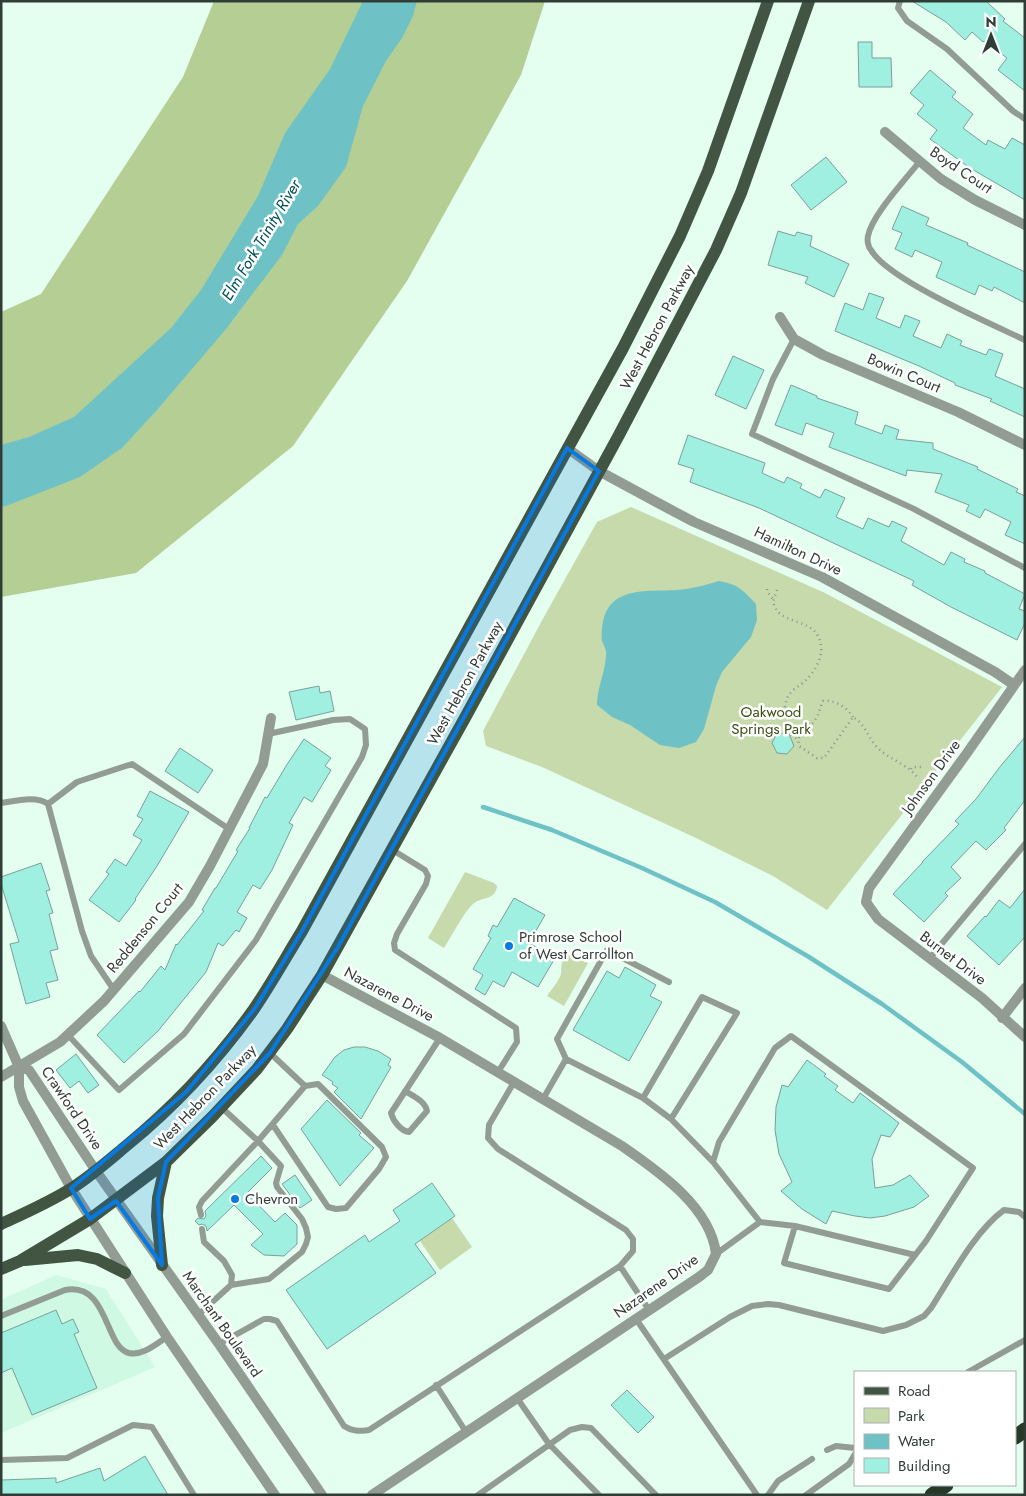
<svg xmlns="http://www.w3.org/2000/svg" width="1026" height="1496" viewBox="0 0 1026 1496" font-family="Jost,sans-serif">
<rect width="100%" height="100%" fill="#e4fef0"/>
<path fill="#d0f9e4" d="M56,1275L106,1289L155,1367L1,1433V1300Z"/>
<path fill="#c6daac" d="M631,507L825,593L1002,687L827,910L773,876L696,838L542,767L486,746L483,731L545,615L597,522Z
M465,872L494,883L497,886C495,901 482,896 473,904C466,909 450,939 444,948L428,938Z
M568,955L588,963L564,1006L547,996C551,990 559,981 561,974C562,966 560,960 568,955Z
M452,1218L472,1247L440,1270L420,1241Z"/>
<path fill="#b5ce94" d="M214,1H545L521,75L407,281L293,446L136,573L1,597V312L41,294L183,77Z"/>
<path fill="#6ec2c6" d="M363,1H417L413,16L402,38L386,61L363,106L346,167L318,206L298,224L282,255L226,329L157,410L122,448L80,477L6,506L1,507V445L29,437L74,417L171,328L201,290L258,196L285,133L330,69Z
M719,581C739,585 742,589 756,604L757,620L751,637L722,672L716,686L704,729L696,742L679,748L660,745L630,725L612,717L597,705C597,688 605,673 606,656C607,650 604,646 602,641C601,636 602,627 603,622C610,585 650,592 677,590C691,589 705,585 719,581Z"/>
<g fill="none" stroke-linecap="round" stroke-linejoin="round">
<path stroke="#6ec2c6" stroke-width="4.5" d="M483,807L552,830L642,868L715,902L809,957L882,1004L962,1062L1025,1114"/>
</g>
<path fill="#9ff0e1" stroke="#7ba098" d="M912,1H986L1005,19L1003,21L1025,38V91L998,70L1007,58L984,41L983,42L972,32L965,40L946,22Z
M858,42H872V58H891L892,87H859Z
M930,70L956,92L952,97L973,114L963,128L986,145L988,140L1005,149L1012,138L1025,145V200L970,168L930,139L937,130L917,114L924,105L910,93Z
M826,157L847,182L811,210L791,185Z
M902,206L929,218L926,225L968,243L967,245L1025,272V303L994,287L992,291L979,285L975,295L936,277L942,262L915,250L912,257L895,249L902,233L892,229Z
M778,231L795,236L797,232L812,236L810,246L849,264L834,297L805,283L808,277L768,265Z
M869,293L884,298L876,318L900,328L905,315L920,321L913,336L941,348L947,334L962,341L960,345L986,355L989,349L1003,354L995,376L1025,389V417L990,401L992,399L955,385V383L919,366L835,331L845,303L863,310Z
M733,356L764,370L746,409L715,395Z
M791,385L817,396V398L858,412L855,424L882,434L885,425L899,430L896,439L933,443V449L978,467L977,469L1018,489L1016,492L1025,496V544L1005,535L1011,522L985,509L980,518L966,511L969,505L935,492L942,474L907,470L906,476L829,447L834,433L806,423L802,435L775,425Z
M688,435L765,463L762,473L784,483L787,477L802,484L800,488L820,498L825,489L845,498L836,517L863,529L868,518L889,527L892,521L907,528L901,541L944,565L951,552L965,559L964,562L985,571V573L1025,594L1019,609L1025,611V623L1017,640L951,607L912,585L914,581L759,508L690,482L694,469L678,464Z
M319,686L320,693L330,691L334,711L296,720L289,692Z
M777,733L789,734L794,746L787,754L777,753L772,743Z
M1025,737V800L1004,828L1006,830L986,850L976,841L951,867L961,878L945,893L948,896L924,922L893,894L923,862H922L959,824L955,821L976,799L999,768Z
M304,739L331,758L325,766L331,770L312,802L304,797L289,823L293,825L272,870L260,889L253,885L237,912L247,918L239,932L236,930L223,946L218,943L206,972L158,1031L124,1063L97,1035L139,991L140,992L161,966L165,970L176,944L177,945L204,911L202,910L215,888H216L238,851L236,850L250,828H249L252,822L265,797L267,798L286,766Z
M180,748L213,770L198,793L165,771Z
M150,791L189,812L157,866L135,899L136,900L119,922L89,900L109,874L106,872L115,859L126,866L142,840L133,835L143,819L137,816Z
M41,863L50,890L46,891L53,913L49,914L58,949L50,951L58,980L46,983L50,997L26,1004L10,944L19,942L1,884V877Z
M1025,889V937L999,965L967,936L985,916L986,917L999,900L1010,908Z
M514,898L545,915L529,943L555,958L538,987L512,972L504,987L493,981L485,995L475,989L483,975L473,969L491,938L488,936L493,925L497,927Z
M625,967L656,985L650,996L662,1002L629,1061L573,1030L607,971L619,978Z
M354,1047H365L378,1051L391,1059L388,1065L391,1067L361,1119L334,1092L338,1088L332,1084L333,1082L322,1075L335,1057L344,1050Z
M76,1054L99,1085L88,1093L79,1081L70,1088L56,1070Z
M807,1060L826,1074L824,1076L838,1086L835,1090L853,1103L860,1093L899,1123L890,1137L881,1135L872,1159L875,1188L893,1185L910,1175L929,1196L914,1207L885,1216L870,1218L855,1216L832,1211L826,1224L802,1209L781,1191L792,1182L779,1154L775,1130L776,1107L782,1085L788,1087Z
M327,1100L361,1133L359,1135L374,1148L340,1186L301,1129Z
M261,1156L272,1168L247,1193L275,1222L285,1213L297,1225V1244L284,1256L264,1255L251,1245L263,1234L234,1205L207,1231L206,1226L202,1224L199,1225L195,1221L198,1218L204,1219L206,1216L205,1211Z
M295,1175L312,1200L300,1208L282,1184Z
M432,1183L455,1216L415,1244L436,1273L327,1349L286,1290L365,1235L369,1242L400,1221L393,1210Z
M56,1310L62,1324L73,1319L79,1332L74,1334L97,1388L32,1415L12,1368L1,1373V1333Z
M627,1390L654,1417L638,1433L611,1405Z
M145,1456L168,1495H1V1480L56,1478V1483L100,1468L104,1481Z"/>
<g fill="none" stroke-linecap="round" stroke-linejoin="round">
<path stroke="#83968c" stroke-width="2.5" stroke-dasharray="1 4" stroke-linecap="butt" d="M767,589V591L773,599
M777,590L773,602C774,605 776,610 778,612C791,625 818,620 821,646C823,657 814,673 806,680C801,686 793,688 789,695C783,704 783,724 789,732C791,735 795,738 798,739
M853,717C848,708 834,699 823,701C820,707 819,715 815,720C809,731 796,729 799,746L817,758H824L853,717C865,724 867,735 875,745C887,759 906,763 917,777
M911,769L912,767H922"/>
<path stroke="#929c92" stroke-width="6" d="M900,1L898,8L907,21L947,49L1013,111L1025,119
M920,161C906,179 872,215 868,236C867,240 868,247 871,250C887,279 991,324 1025,340
M794,339L773,379L752,434L914,509L1025,568
M1,803C15,801 36,795 48,804L82,931L91,956L114,990
M48,804L77,782L132,764L229,829
M391,849L425,870L428,876L426,884L397,934L394,943L395,950L516,1028L517,1042L498,1072
M929,959L1025,844
M68,1035L119,1090L184,1034L256,940L362,757L366,745L365,729L350,719L333,720L268,734
M566,1059L557,1039L607,950L669,982
M514,1082L489,1125L488,1138L498,1149L626,1230L633,1239V1251L620,1266
M405,1091C413,1096 425,1101 427,1111L409,1132C401,1131 393,1121 391,1113L440,1038
M543,1099L566,1059L643,1098L702,997L737,1013L671,1119L643,1098
M221,1107L258,1141L281,1166L276,1183L277,1187L302,1219L306,1228L308,1237L306,1244L302,1252L269,1279L231,1285
M671,1119L713,1162
M273,1125L328,1207L336,1209L346,1208L379,1169L386,1157L382,1147L318,1084L305,1086
M201,1215L199,1207L202,1201L258,1141L305,1086L270,1053
M795,1226L915,1255
M716,1254L760,1222L795,1226L784,1263L889,1289L926,1241L973,1168L791,1036L775,1048L719,1142L713,1162L760,1222
M198,1315L231,1285L232,1275L224,1261L204,1242L202,1229
M1,1316L65,1290C109,1282 104,1347 129,1353C143,1356 156,1344 167,1337
M636,1319L757,1495
M219,1344L264,1319H270L277,1321L344,1426C353,1432 359,1431 369,1430L620,1266L649,1310
M664,1359L730,1317L752,1306L768,1304L779,1305L883,1331L906,1325L924,1316L931,1308C951,1277 975,1231 1004,1210L1019,1212L1025,1217
M968,1372L1025,1340
M436,1385L466,1432
M517,1398L549,1444L599,1495
M827,1450L836,1446L855,1448
M1,1460L67,1458L133,1425L152,1427L194,1495
M478,1495L570,1430L582,1427L591,1428L656,1495
M768,1495L778,1481L812,1459
M806,1495L849,1464L855,1454"/>
<path stroke="#929c92" stroke-width="10" d="M885,132L941,179L975,200L1025,225
M780,317L794,339L823,355L958,412L1025,445
M567,448L599,471L660,504L694,522L822,577L995,672L1014,685
M1025,670L967,753L869,888L866,902L878,919L982,998L1025,1037
M322,975L440,1038L622,1146C658,1171 711,1207 716,1254L708,1270L699,1277L372,1495
M1002,1018L1025,988
M1,1026L19,1067V1087L23,1101L71,1188
M19,1067L29,1070L35,1079L96,1171
M1,1077L60,1042L104,1001L189,902L210,866L263,764L271,718"/>
<path stroke="#929c92" stroke-width="10" d="M96,1171L219,1344L322,1495
M71,1188L167,1337L275,1495"/>
<path stroke="#425442" stroke-width="12" d="M1,1224C25,1213 50,1202 72,1188C91,1176 108,1161 126,1146C175,1106 217,1061 254,1009C271,984 286,957 302,931L623,348L680,236L708,171L768,1
M25,1260L78,1255L97,1259L125,1273
M162,1265L157,1216L158,1198L166,1162
M1,1269L20,1261L90,1219L166,1162L212,1117L257,1069L287,1029L322,975L466,716L619,435L716,250L741,193L809,1"/>
<path stroke="#273a27" stroke-width="15" d="M1015,1437L1025,1430
M932,1495L946,1485"/>
</g>
<path fill="#077ae1" fill-opacity="0.2" stroke="#077ae1" stroke-width="4" stroke-linejoin="round" d="M567,448L599,471L338,947L270,1053L166,1162L158,1198L162,1265L116,1201L90,1219L71,1188L186,1092L255,1008L302,931Z"/>
<g fill="#077ae1" stroke="#fff" stroke-width="2">
<circle cx="509" cy="946" r="5"/>
<circle cx="235" cy="1199" r="5"/>
</g>
<g text-anchor="middle" dominant-baseline="central" stroke-width="5" stroke-linejoin="round" paint-order="stroke">
<g font-size="15" fill="#303d36" stroke="#fff">
<text transform="translate(961 170) rotate(34)">Boyd Court</text>
<text transform="translate(657 327) rotate(-62)">West Hebron Parkway</text>
<text transform="translate(904 373) rotate(23)">Bowin Court</text>
<text transform="translate(798 551) rotate(25)">Hamilton Drive</text>
<text transform="translate(465 683) rotate(-61)">West Hebron Parkway</text>
<text transform="translate(931 777) rotate(-54)">Johnson Drive</text>
<text transform="translate(145 928) rotate(-51)">Reddenson Court</text>
<text transform="translate(953 958) rotate(37)">Burnet Drive</text>
<text transform="translate(389 994) rotate(28)">Nazarene Drive</text>
<text transform="translate(205 1097) rotate(-46)">West Hebron Parkway</text>
<text transform="translate(72 1108) rotate(56)">Crawford Drive</text>
<text transform="translate(656 1286) rotate(-35)">Nazarene Drive</text>
<text transform="translate(222 1324) rotate(55)">Marchant Boulevard</text>
</g>
<g font-size="15" fill="#3a4f12" stroke="#fff">
<text x="771" y="712">Oakwood<tspan x="771" dy="17">Springs Park</tspan></text>
</g>
<g font-size="15" fill="#303d36" stroke="#fff" text-anchor="start">
<text x="519" y="937">Primrose School<tspan x="519" dy="17">of West Carrollton</tspan></text>
<text x="245" y="1199">Chevron</text>
</g>
<g font-size="16" font-style="italic" fill="#005053" stroke="#fff">
<text transform="translate(261 240) rotate(-59)">Elm Fork Trinity River</text>
</g>
</g>
<rect width="1026" height="1496" fill="none" stroke="#303d36" stroke-width="5"/>
<rect x="854" y="1371" width="162" height="115" fill="#ffffff" stroke="#acb1af"/>
<rect x="864" y="1387" width="25" height="8" fill="#425442" stroke="#acb1af"/>
<text x="898" y="1396" font-size="15" fill="#303d36">Road</text>
<rect x="864" y="1408" width="25" height="15" fill="#c6daac" stroke="#acb1af"/>
<text x="898" y="1421" font-size="15" fill="#303d36">Park</text>
<rect x="864" y="1434" width="25" height="15" fill="#6ec2c6" stroke="#acb1af"/>
<text x="898" y="1446" font-size="15" fill="#303d36">Water</text>
<rect x="864" y="1458" width="25" height="15" fill="#9ff0e1" stroke="#acb1af"/>
<text x="898" y="1471" font-size="15" fill="#303d36">Building</text>
<g transform="translate(991 35)" stroke="#ffffff" stroke-width="4" paint-order="stroke">
<path d="M0-4L9 19L0 12L-9 19Z" fill="#303d36"/>
<text y="-8" font-size="14" font-weight="bold" text-anchor="middle" fill="#303d36">N</text>
</g>
</svg>
